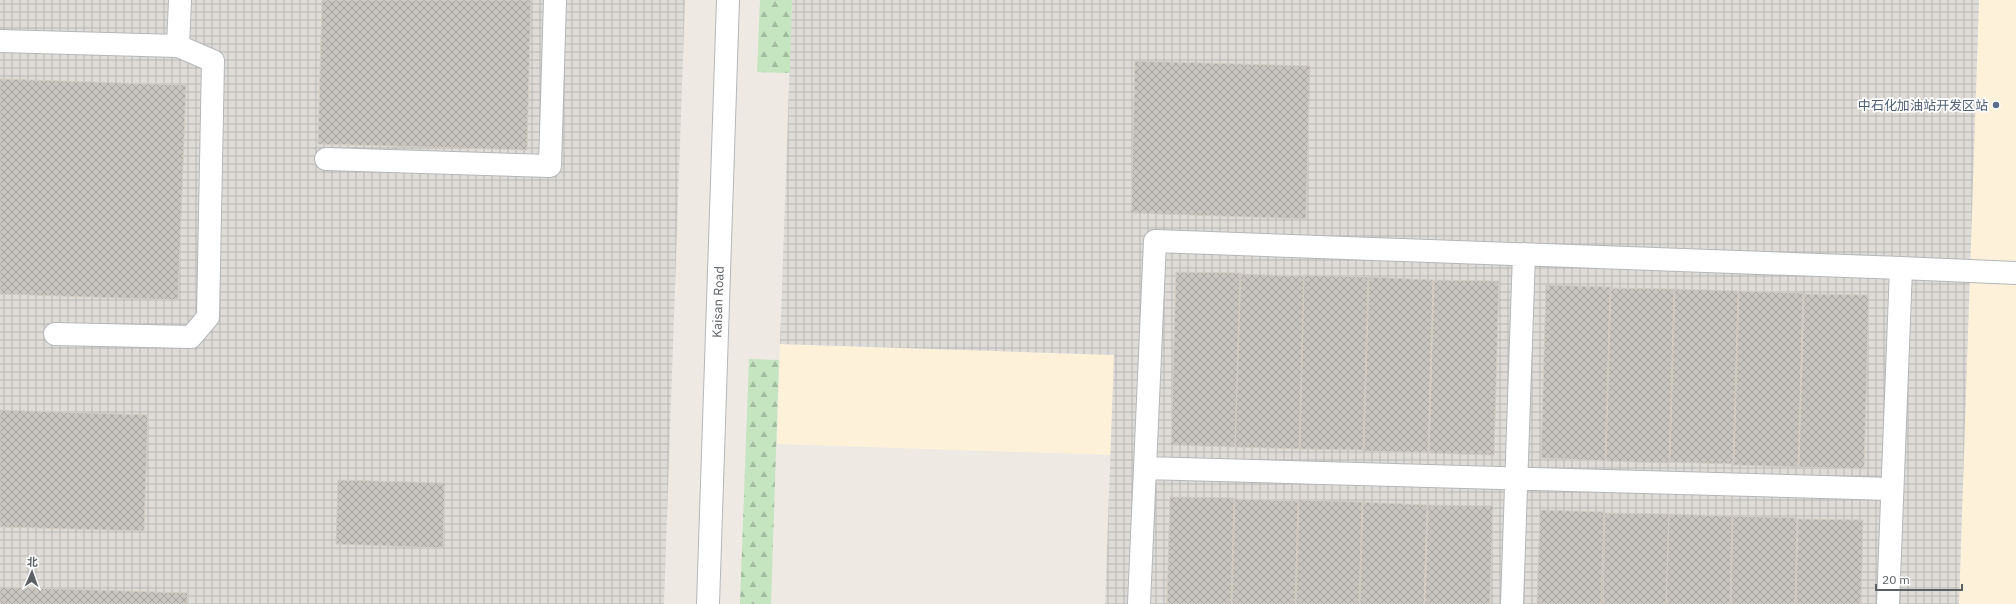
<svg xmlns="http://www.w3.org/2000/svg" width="2016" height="604" viewBox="0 0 2016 604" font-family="'IBM Plex Sans','Noto Sans SC',sans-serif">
<defs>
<pattern id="industrial-grid" width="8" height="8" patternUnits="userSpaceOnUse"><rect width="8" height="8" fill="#dfdcd8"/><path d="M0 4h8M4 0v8" fill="none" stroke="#b8b6b3"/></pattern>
<pattern id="forest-firs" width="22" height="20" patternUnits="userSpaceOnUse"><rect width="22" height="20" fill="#c4e5c0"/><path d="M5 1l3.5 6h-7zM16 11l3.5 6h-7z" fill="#a2bda0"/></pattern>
<pattern id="building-cross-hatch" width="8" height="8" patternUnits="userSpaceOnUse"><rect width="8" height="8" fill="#c8c5c0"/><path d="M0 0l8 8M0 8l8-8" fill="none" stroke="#a5a3a0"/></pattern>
</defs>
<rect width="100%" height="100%" fill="#eeeae3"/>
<path fill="#fdf1d9" d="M1979,0H2016V604H1959Z
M780,344L1114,355L1111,455L777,444Z"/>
<path fill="url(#industrial-grid)" d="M0,0H685L664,604H0Z
M792,0H1979L1959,604H1105L1114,355L780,344Z"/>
<path fill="url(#forest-firs)" d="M760,0H792L790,73L757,72Z
M749,359L779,360L771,604H740Z"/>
<path fill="url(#building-cross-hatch)" stroke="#d2cbc2" d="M322,0H531L527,150L318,144Z
M1135,61L1310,66L1306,219L1131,213Z
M0,79L186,85L178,300L0,294Z
M1176,272L1241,273L1235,447L1171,445Z
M1240,274L1304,276L1300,449L1235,447Z
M1304,275L1369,277L1364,450L1299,449Z
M1368,277L1433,280L1428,453L1363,451Z
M1434,280L1499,281L1494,455L1429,453Z
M1546,285L1611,287L1606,461L1541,458Z
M1610,288L1675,289L1670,463L1605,461Z
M1674,289L1739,291L1734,464L1669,462Z
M1738,291L1803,293L1798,467L1733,465Z
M1804,294L1869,295L1864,469L1799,467Z
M0,410L148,415L144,531L0,527Z
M338,480L445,483L443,548L336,544Z
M1170,497L1235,498L1232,604H1167Z
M1234,499L1299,501L1296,604H1231Z
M1298,500L1363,502L1360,604H1295Z
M1362,502L1427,505L1424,604H1359Z
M1428,505L1493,506L1490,604H1425Z
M1540,510L1605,512L1603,604H1537Z
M1604,513L1669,514L1666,604H1601Z
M1669,514L1733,516L1731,604H1666Z
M1732,516L1797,518L1795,604H1730Z
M1798,519L1863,520L1861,604H1796Z
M0,587L188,593L187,604H0Z"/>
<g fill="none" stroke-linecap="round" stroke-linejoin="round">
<g stroke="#b4b7ba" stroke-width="24">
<path id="minor" d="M0,41L178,46
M326,159L550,166L555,0
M1901,268L2016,273
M55,334L191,337L208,317L213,61L178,46L180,0
M1145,468L1892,489
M708,604L728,0
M1139,604L1155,241L1901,268L1888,604
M1512,604L1524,254"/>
</g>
<use href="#minor" stroke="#fff" stroke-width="22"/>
</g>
<circle fill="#5c6f8a" stroke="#fff" stroke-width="1.5" cx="1996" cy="105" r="4"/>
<g text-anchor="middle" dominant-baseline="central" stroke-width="3.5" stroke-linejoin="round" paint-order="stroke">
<g font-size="13" fill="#4e5e75" stroke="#fff" text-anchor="end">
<text x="1988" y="105">中石化加油站开发区站</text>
</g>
<g font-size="13" fill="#5b6064" stroke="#fff">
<text transform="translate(718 302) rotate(-88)">Kaisan Road</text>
</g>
</g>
<g transform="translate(32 572) rotate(2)" stroke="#ffffff" stroke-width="3" paint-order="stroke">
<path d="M0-3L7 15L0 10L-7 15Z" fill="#5b6064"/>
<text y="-6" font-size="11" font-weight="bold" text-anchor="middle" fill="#5b6064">北</text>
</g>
<path d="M1876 584v6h86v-6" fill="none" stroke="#5b6064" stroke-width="2"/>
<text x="1882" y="584" font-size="12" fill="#5b6064" stroke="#ffffff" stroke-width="3" paint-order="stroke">20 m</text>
</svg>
